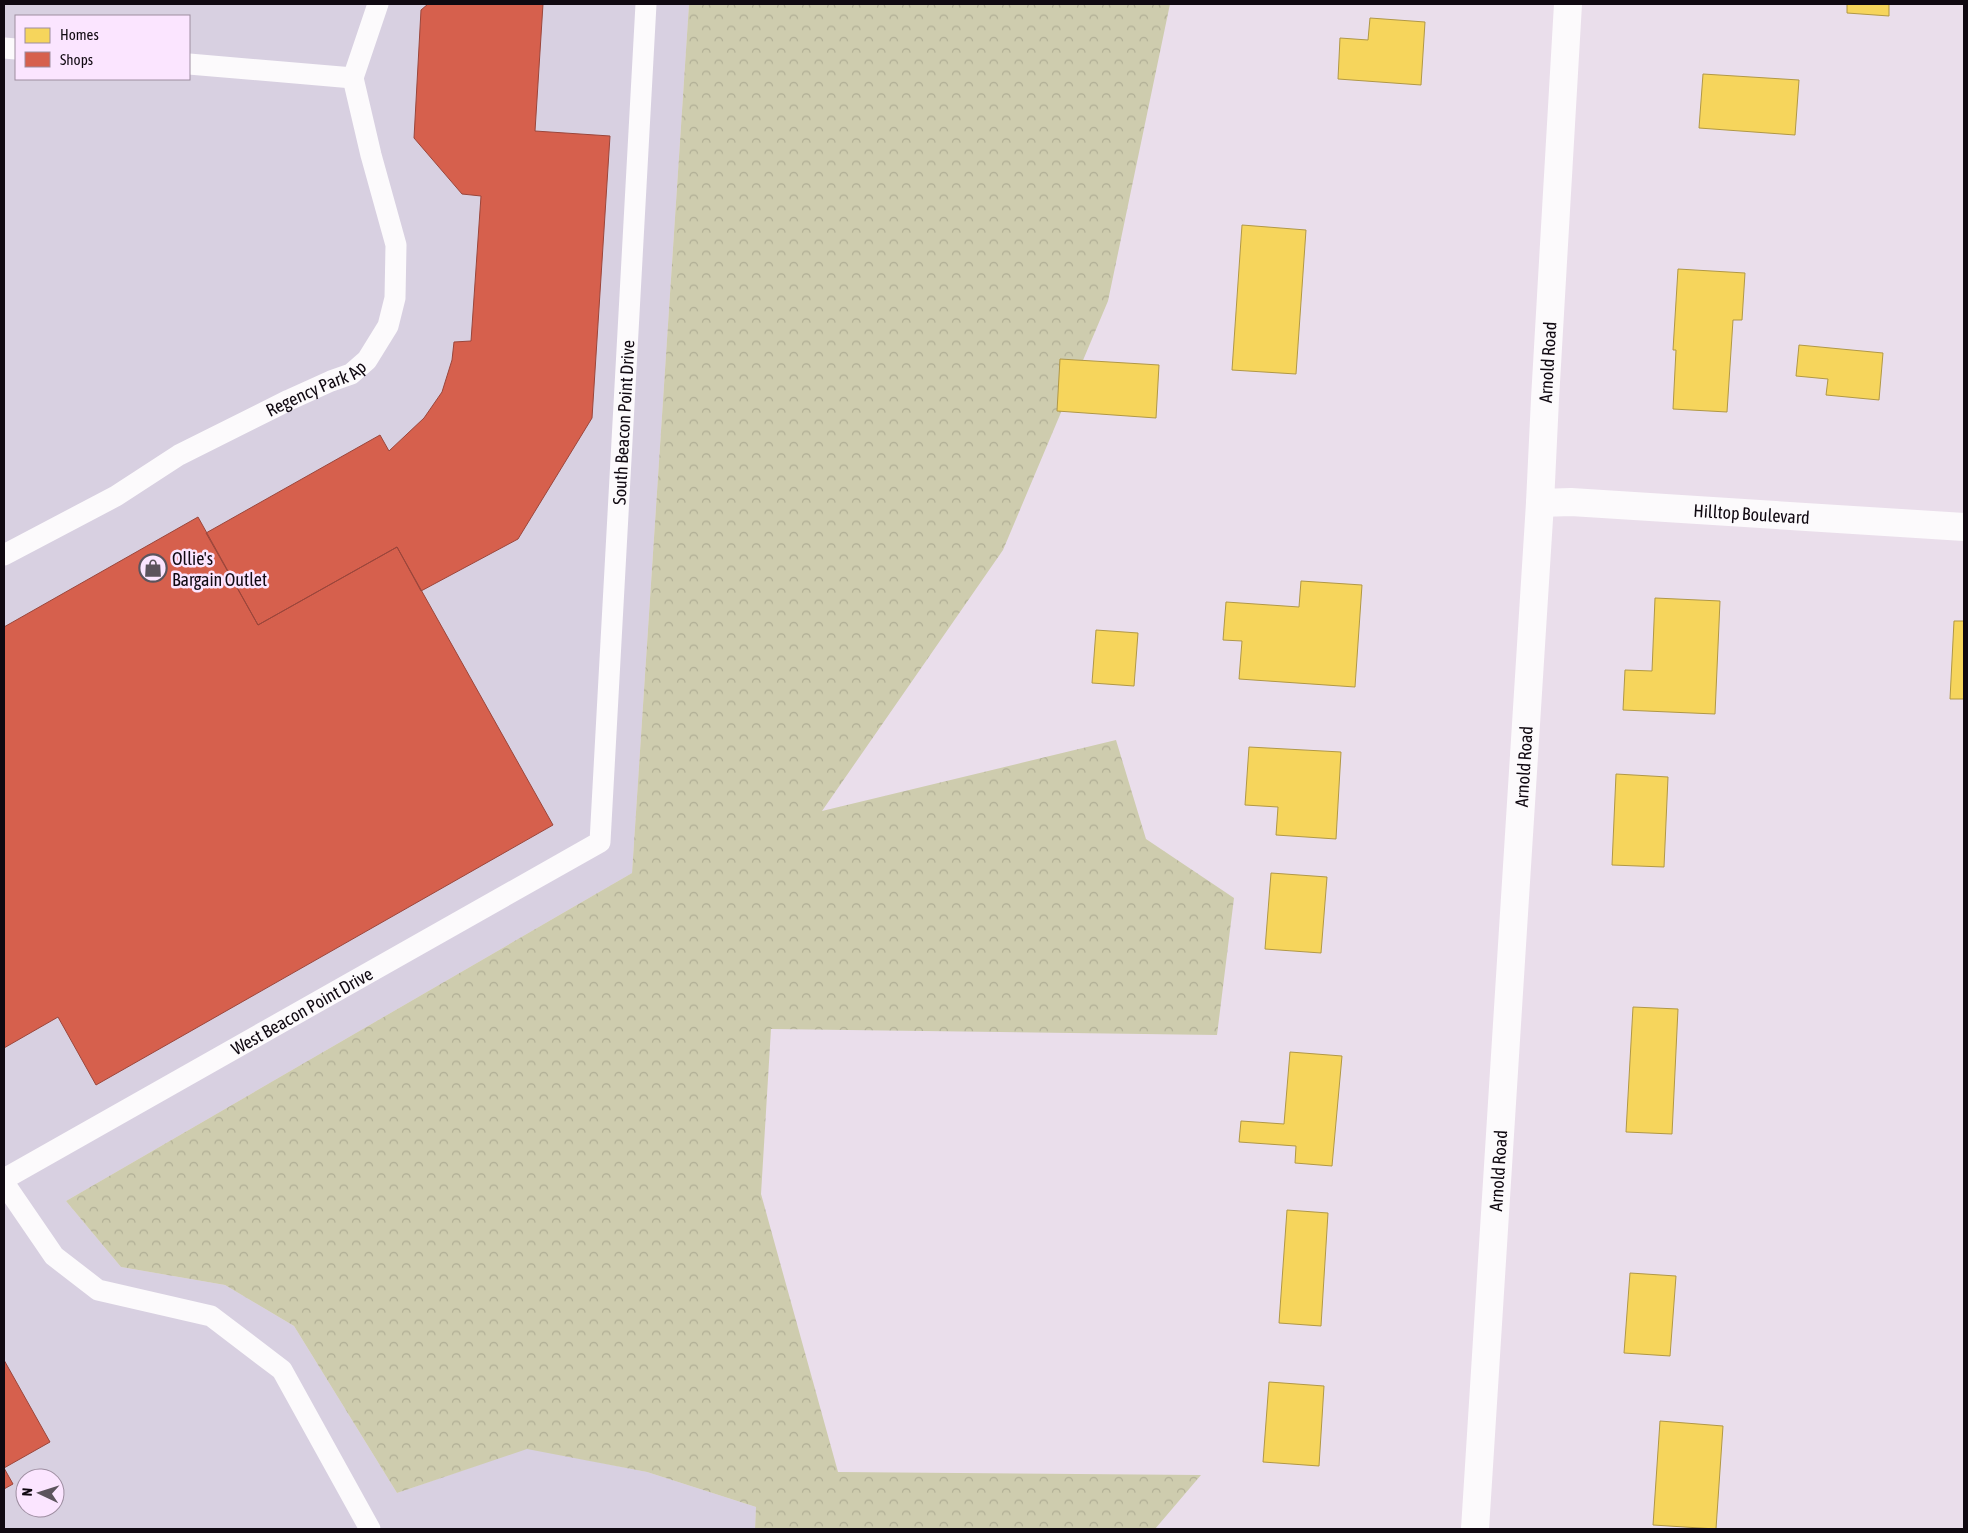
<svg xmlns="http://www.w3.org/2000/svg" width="1968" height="1533" viewBox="0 0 1968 1533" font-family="'Asap Condensed',sans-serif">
<defs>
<pattern id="forest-crowns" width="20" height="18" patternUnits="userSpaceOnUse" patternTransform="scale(1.25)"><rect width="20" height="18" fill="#ceccae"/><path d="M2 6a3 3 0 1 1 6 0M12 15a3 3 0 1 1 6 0" fill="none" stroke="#b0ae95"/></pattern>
</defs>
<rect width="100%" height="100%" fill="#eadeeb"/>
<path fill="#d8d0e1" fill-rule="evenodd" d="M4,4H689L632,873L66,1201L121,1267L225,1285L294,1326L397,1493L527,1448L647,1472L756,1507L755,1529H4ZM16,16H189V79H16ZM25,1478H55V1508H25Z"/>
<path fill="url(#forest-crowns)" d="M689,4H1170L1108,301L1003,550L822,811L1116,740L1146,839L1234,898L1217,1035L771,1029L761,1194L838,1472L1201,1475L1155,1529H755L756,1507L647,1472L527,1449L397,1493L294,1326L225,1285L121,1267L66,1201L632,873Z"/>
<path fill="#f6d55c" stroke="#b19846" d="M1847,4H1889V16L1847,13Z
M1370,18L1425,22L1421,85L1338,79L1340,38L1368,40Z
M1703,74L1799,80L1795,135L1699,128Z
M1242,225L1306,230L1296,374L1232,370Z
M1678,269L1745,273L1742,320H1733L1727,412L1673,409L1676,350H1673Z
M1799,345L1883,353L1879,400L1826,395L1828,379L1796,376Z
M1060,359L1159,365L1156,418L1057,411Z
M1301,581L1362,585L1355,687L1239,679L1242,641L1223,640L1226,602L1299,607Z
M1655,598L1720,601L1715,714L1623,710L1625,670L1652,671Z
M1954,621H1964V699H1950Z
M1096,630L1138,633L1134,686L1092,683Z
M1249,747L1341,752L1336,839L1276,835L1278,807L1245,805Z
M1616,774L1668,777L1664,867L1612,865Z
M1271,873L1327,877L1321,953L1265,949Z
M1633,1007L1678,1009L1672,1134L1626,1132Z
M1290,1052L1342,1056L1332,1166L1295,1163L1296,1146L1239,1142L1241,1121L1284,1124Z
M1287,1210L1328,1213L1321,1326L1279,1323Z
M1630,1273L1676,1276L1670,1356L1624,1353Z
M1269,1382L1324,1386L1319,1466L1263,1462Z
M1660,1421L1723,1426L1716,1529L1653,1525Z"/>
<path fill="#d6604d" stroke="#9b463b" d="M428,4H543L535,131L610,136L592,418L518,539L421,591L397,547L258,625L206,533L380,435L389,451L424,418L442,392L452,360L454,342L471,341L481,196L462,194L414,138L421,10Z
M198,517L258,625L397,547L553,825L96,1085L58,1017L4,1048V627Z
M4,1360L50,1442L4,1468Z
M4,1468L13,1484L4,1489Z"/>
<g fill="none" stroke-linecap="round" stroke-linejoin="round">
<g stroke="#fcfafc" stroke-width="21">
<path d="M4,48L16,49"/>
<path d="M189,64L353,78"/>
<path id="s1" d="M4,555L116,496L179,455L289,400L331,381L351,374L367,360L388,326L395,298L396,245L371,155L353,78L378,4"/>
<path id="s2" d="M4,1179L600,842L646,4"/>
<path d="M4,1183L54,1256L98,1290L211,1316L282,1370L370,1529"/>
</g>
<g stroke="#fcfafc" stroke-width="28">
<path id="s3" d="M1540,503L1571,502L1964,527"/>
<path id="s4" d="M1475,1529L1540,503L1545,399L1568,4"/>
</g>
</g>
<defs>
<g id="shop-ring" transform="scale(1.4375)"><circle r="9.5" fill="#fbe5ff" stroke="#5c545d" stroke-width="1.5"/><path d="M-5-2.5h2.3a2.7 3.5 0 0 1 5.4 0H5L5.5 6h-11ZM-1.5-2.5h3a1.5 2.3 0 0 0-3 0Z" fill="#5c545d"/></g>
</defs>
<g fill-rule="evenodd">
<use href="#shop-ring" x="153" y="568"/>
</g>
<g text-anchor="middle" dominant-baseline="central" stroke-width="5" stroke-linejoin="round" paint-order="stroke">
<g font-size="18" fill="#100911" stroke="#fbe5ff">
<text stroke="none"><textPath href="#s4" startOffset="1169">Arnold Road</textPath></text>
<text stroke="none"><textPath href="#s1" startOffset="354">Regency Park Ap</textPath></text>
<text stroke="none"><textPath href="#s2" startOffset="1105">South Beacon Point Drive</textPath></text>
<text stroke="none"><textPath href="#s3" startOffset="212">Hilltop Boulevard</textPath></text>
<text stroke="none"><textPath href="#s4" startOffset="764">Arnold Road</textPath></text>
<text stroke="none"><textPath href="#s2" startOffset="342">West Beacon Point Drive</textPath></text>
<text stroke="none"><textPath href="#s4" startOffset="359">Arnold Road</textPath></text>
</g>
<g font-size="18" fill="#100911" stroke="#fbe5ff" text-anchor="start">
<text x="172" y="558">Ollie's<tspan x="172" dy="21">Bargain Outlet</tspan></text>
</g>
</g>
<rect width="1968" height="1533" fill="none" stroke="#100911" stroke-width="10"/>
<rect x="15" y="15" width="175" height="65" fill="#fbe5ff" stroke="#9d8da0"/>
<rect x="25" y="28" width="25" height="15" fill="#f6d55c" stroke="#9d8da0"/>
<text x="60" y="40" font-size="15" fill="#100911">Homes</text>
<rect x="25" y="52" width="25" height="15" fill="#d6604d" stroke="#9d8da0"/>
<text x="60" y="65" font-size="15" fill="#100911">Shops</text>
<g transform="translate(40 1493) rotate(274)"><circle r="24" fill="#fbe5ff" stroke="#9d8da0"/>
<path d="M0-4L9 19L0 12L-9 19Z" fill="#5c545d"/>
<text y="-8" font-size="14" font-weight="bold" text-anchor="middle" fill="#100911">N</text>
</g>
</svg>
